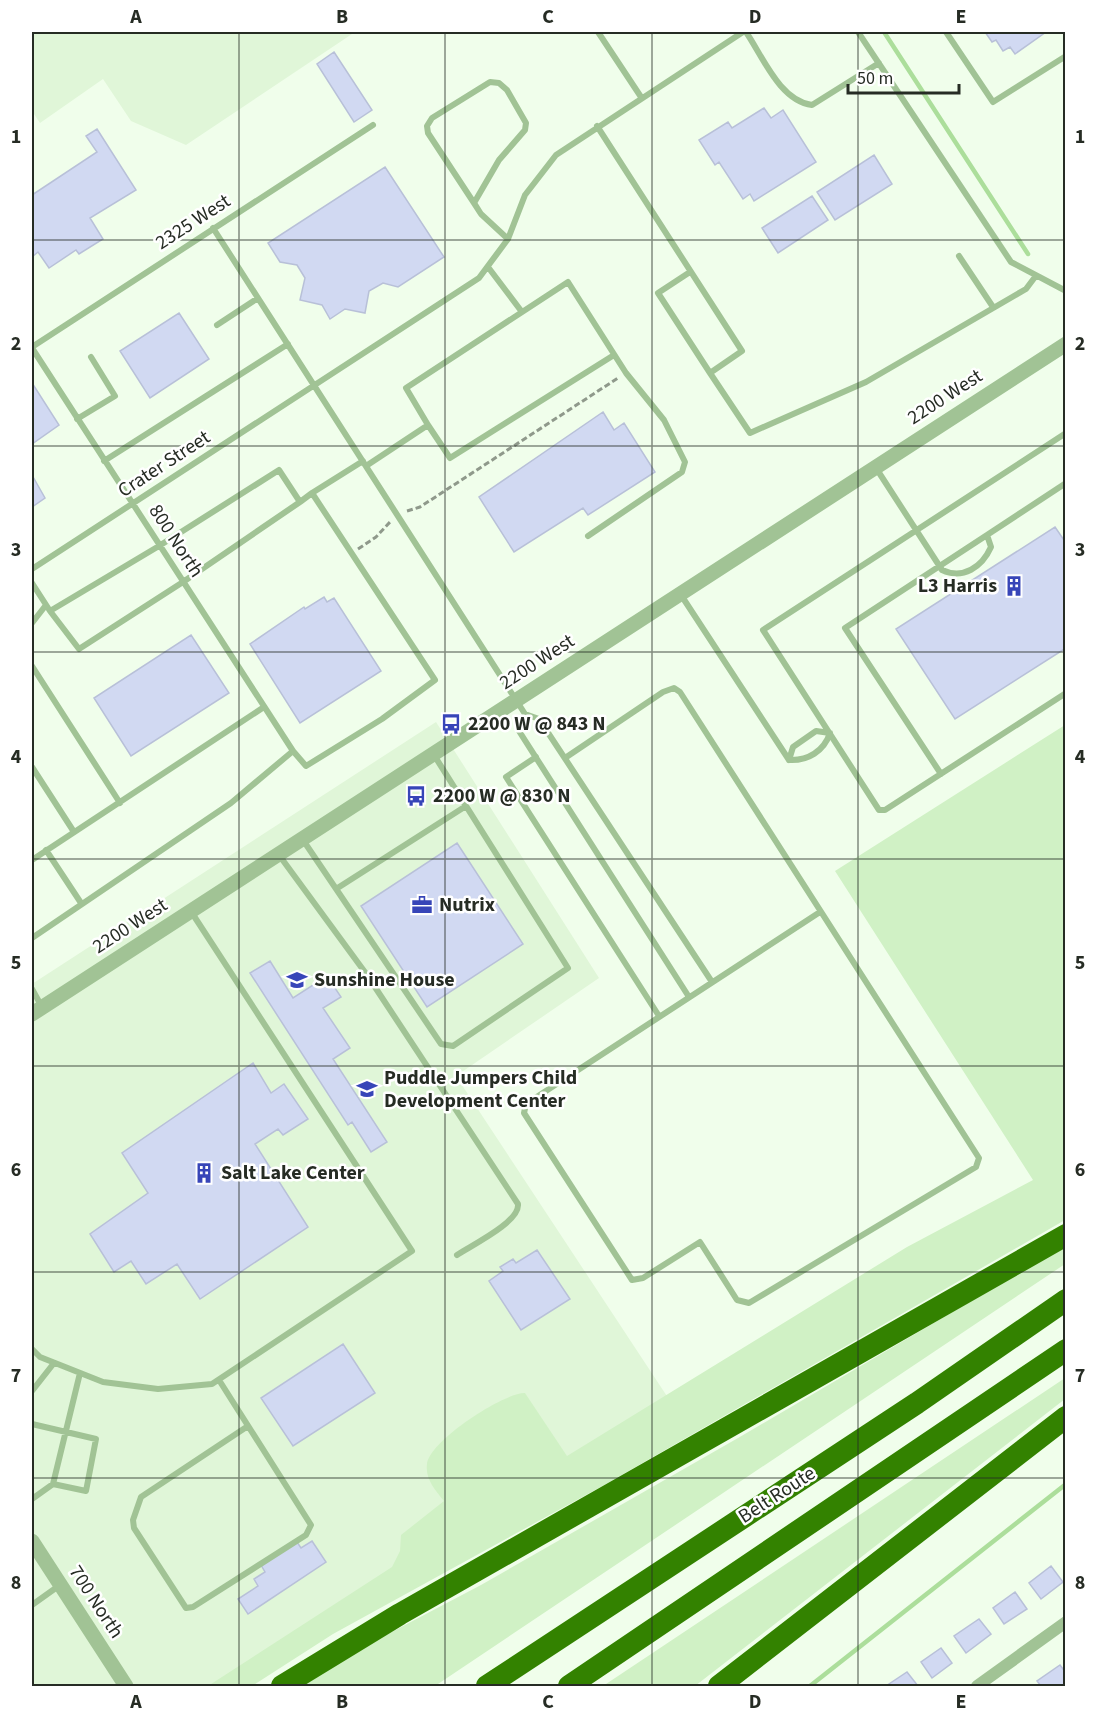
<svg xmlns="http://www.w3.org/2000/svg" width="1097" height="1718" viewBox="0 0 1097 1718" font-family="'Source Sans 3',sans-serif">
<rect width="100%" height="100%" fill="#f0feeb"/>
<path fill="#e0f6d8" d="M32,32H355L186,145L131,121L103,79L40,123L32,111Z
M436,722L599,978L456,1076L684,1422L224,1686H32V984Z"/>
<path fill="#d0f1c5" d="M1065,725V1220L606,1484L333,1634L252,1686H208L392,1567L400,1551L401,1535L444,1501C435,1490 425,1479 427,1464C430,1440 505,1392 525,1393L567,1456L907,1247L1033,1180L835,871Z
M1065,1246V1264L435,1686H301L386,1635L481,1585L738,1438Z
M1065,1378V1399L695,1686H603Z"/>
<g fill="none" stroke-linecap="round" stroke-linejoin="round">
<path stroke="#acde9b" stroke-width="4.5" d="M884,32L1028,254
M810,1686L1066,1484"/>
</g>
<path fill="#d1d9f2" stroke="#b8c0d8" stroke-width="1.5" d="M985,32H1046L1015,54L1010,47L1003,51L996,40L992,42Z
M334,52L372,110L354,122L317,64Z
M764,108L771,118L783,110L816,162L754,201L750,194L743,199L719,162L715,165L699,140L728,122L732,128Z
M97,129L136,190L90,218L103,239L79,254L76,250L49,268L38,252L32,257V195L97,152L86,136Z
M874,155L892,184L835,220L817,192Z
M385,167L444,257L398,287L383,283L369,291L365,313L345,309L330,319L322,305L300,300L305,278L297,265L280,262L268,243Z
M812,196L828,220L778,253L762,228Z
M179,313L209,359L150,398L120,351Z
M34,386L59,425L32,444V388Z
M603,412L614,430L624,423L655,472L588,515L583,508L514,552L479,497Z
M32,475L45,498L32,507Z
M1055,527L1066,543V648L955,719L896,629Z
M324,597L327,602L334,598L381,671L300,723L250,644L304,607L305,609Z
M191,635L229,693L131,756L94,698Z
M457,843L523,944L427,1007L361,906Z
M270,961L293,998L327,976L341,997L323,1008L350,1048L333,1059L387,1142L371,1152L352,1122L348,1125L250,973Z
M253,1063L271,1093L284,1084L308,1119L283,1135L278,1129L255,1144L308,1227L200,1299L177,1264L146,1284L131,1261L114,1272L90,1234L148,1193L122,1153Z
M537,1250L570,1299L521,1330L489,1281L503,1271L500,1267L513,1259L516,1263Z
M343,1344L375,1393L293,1446L261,1398Z
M312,1541L326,1562L248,1614L238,1599L258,1586L254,1579L265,1572L261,1565L297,1542L301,1548Z
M1051,1566L1063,1582L1041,1599L1029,1583Z
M1015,1592L1027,1609L1004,1624L993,1608Z
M979,1619L991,1634L966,1653L954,1636Z
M941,1648L952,1663L932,1678L921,1662Z
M1060,1665L1066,1673V1686H1041L1037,1681Z
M907,1672L918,1686H886Z"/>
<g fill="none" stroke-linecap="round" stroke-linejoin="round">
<path stroke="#8f998b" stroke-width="3" stroke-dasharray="6 3" stroke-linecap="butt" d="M407,511L420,507L618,378
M358,549L376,537L390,522"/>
<path stroke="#a1c395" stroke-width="6" d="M598,32L641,97
M746,32C763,57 780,101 812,105L879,63
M858,32L1011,262L1066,291
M946,32L993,102L1066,56
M597,126L742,351L710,373L750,433L866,382L1026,289L1035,277
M474,203L499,160L525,130L526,123L507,90L499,83L490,82L432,118L427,126L428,133L474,203L481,214L508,239
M213,228L525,714L539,719L712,982
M959,256L993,307
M488,267L522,312
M690,272L658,293L710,373
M217,325L258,298
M32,347L373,125
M32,348L293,751
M77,419L115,396L91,357
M428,425L450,458L614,355
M1066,433L763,630L879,810H885L1066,693
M104,461L288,344
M366,466L428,425L406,388L568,282L626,373L664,420L685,462L682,472L588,536
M876,468L942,570C963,580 982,567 991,547L987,535L1066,483
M32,569L479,278L508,239L525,195L556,155L743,32
M32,583L50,611L159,546L279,470L300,502L312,493
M681,595L789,760
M50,611L79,649L183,582L300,502
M32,623L46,605
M32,666L120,803
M525,714L519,731L689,997
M536,757L506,777L659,1016
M565,758L663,692L674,688L680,692L979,1158L976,1167L749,1303L737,1300L700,1242L643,1278L632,1280L524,1113L526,1104L820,912
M789,760L793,747L816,731L830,733
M789,760C808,761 824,751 830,733
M32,767L74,832
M941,774L845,628L987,535
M303,840L441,1044L453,1046L568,968L434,755
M46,850L81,903
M279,855L367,975L518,1204C520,1222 472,1245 457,1255
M32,860L264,707
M336,889L466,806
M32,938L231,803L293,751L306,766L382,719L435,680L312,493L363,461
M32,989L42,1007
M32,1349L40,1357L103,1382L158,1389L212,1384L412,1251L192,913
M219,1380L311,1525L306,1535L193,1607L186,1608L134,1528L133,1520L141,1497L248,1426
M32,1391L54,1363
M32,1424L96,1439L86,1491L53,1484L32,1499
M53,1484L80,1373
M32,1605L60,1585"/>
<path stroke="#a1c395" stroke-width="12" d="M977,1686L1066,1622"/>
<path stroke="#a1c395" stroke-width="15" d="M32,1014L1066,344
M32,1541L126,1686"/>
<path stroke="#338200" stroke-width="22" d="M282,1686L400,1614L1066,1235
M487,1686L917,1403L1066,1300
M569,1686L1066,1350
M719,1686L1066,1417"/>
</g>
<path fill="none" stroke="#262c24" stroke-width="1.5" stroke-opacity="0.55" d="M239,32V1686M445,32V1686M652,32V1686M858,32V1686M32,240H1066M32,446H1066M32,652H1066M32,859H1066M32,1066H1066M32,1272H1066M32,1478H1066"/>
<defs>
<g id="building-bare" transform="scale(1.62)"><path d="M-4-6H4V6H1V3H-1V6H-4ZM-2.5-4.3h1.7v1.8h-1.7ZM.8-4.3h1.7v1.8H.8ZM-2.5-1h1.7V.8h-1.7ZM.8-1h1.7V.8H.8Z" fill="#3745b8" stroke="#fff" stroke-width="2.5" paint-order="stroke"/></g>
<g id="bus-bare" transform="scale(1.62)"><path d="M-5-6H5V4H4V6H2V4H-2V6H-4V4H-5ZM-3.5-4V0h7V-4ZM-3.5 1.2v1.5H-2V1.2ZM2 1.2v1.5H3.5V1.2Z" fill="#3745b8" stroke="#fff" stroke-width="2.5" paint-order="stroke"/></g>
<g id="office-bare" transform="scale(1.62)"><path d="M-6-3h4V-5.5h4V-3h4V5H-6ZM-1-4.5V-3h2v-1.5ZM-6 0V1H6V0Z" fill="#3745b8" stroke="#fff" stroke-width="2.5" paint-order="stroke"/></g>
<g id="school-bare" transform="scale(1.62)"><path d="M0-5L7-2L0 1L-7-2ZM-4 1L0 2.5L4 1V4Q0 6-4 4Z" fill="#3745b8" stroke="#fff" stroke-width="2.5" paint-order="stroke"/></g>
</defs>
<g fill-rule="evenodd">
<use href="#building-bare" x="1014" y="586"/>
<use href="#bus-bare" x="451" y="724"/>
<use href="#bus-bare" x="416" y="796"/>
<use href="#office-bare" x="422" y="905"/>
<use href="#school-bare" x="297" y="980"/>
<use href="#school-bare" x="367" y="1089"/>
<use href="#building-bare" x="204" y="1173"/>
</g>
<g text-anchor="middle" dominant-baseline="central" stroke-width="5" stroke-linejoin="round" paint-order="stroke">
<g font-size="20" fill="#262c24" stroke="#fff">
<text transform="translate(193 222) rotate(-33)">2325 West</text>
<text transform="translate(945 397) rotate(-33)">2200 West</text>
<text transform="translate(164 464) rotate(-33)">Crater Street</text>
<text transform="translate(176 541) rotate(57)">800 North</text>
<text transform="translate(537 662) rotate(-33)">2200 West</text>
<text transform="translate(130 926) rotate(-33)">2200 West</text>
<text transform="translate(777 1495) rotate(-33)">Belt Route</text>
<text transform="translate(96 1602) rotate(57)">700 North</text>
</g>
<g font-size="20" font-weight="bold" fill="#262c24" stroke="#fff" text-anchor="start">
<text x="997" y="586" text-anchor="end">L3 Harris</text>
<text x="468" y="724">2200 W @ 843 N</text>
<text x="433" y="796">2200 W @ 830 N</text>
<text x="439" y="905">Nutrix</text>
<text x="314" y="980">Sunshine House</text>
<text x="384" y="1078">Puddle Jumpers Child<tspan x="384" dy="23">Development Center</tspan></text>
<text x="221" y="1173">Salt Lake Center</text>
</g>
</g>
<rect width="1097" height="1718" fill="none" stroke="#ffffff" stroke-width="66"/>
<path d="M848 84v9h111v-9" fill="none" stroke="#262c24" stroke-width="3"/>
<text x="857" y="84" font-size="18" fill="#262c24" stroke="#ffffff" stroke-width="4.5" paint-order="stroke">50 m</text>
<rect x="33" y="33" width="1031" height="1652" fill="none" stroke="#262c24" stroke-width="2"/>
<g font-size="20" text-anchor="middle" font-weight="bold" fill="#262c24">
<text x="136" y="23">A</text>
<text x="342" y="23">B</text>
<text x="548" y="23">C</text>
<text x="755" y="23">D</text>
<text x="961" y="23">E</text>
<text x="16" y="143">1</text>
<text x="1080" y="143">1</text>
<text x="16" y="350">2</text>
<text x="1080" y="350">2</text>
<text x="16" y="556">3</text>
<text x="1080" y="556">3</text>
<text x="16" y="763">4</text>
<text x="1080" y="763">4</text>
<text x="16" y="969">5</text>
<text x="1080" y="969">5</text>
<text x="16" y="1176">6</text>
<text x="1080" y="1176">6</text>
<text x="16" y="1382">7</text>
<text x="1080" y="1382">7</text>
<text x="16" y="1589">8</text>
<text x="1080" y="1589">8</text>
<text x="136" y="1708">A</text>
<text x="342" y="1708">B</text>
<text x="548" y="1708">C</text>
<text x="755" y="1708">D</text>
<text x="961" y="1708">E</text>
</g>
</svg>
